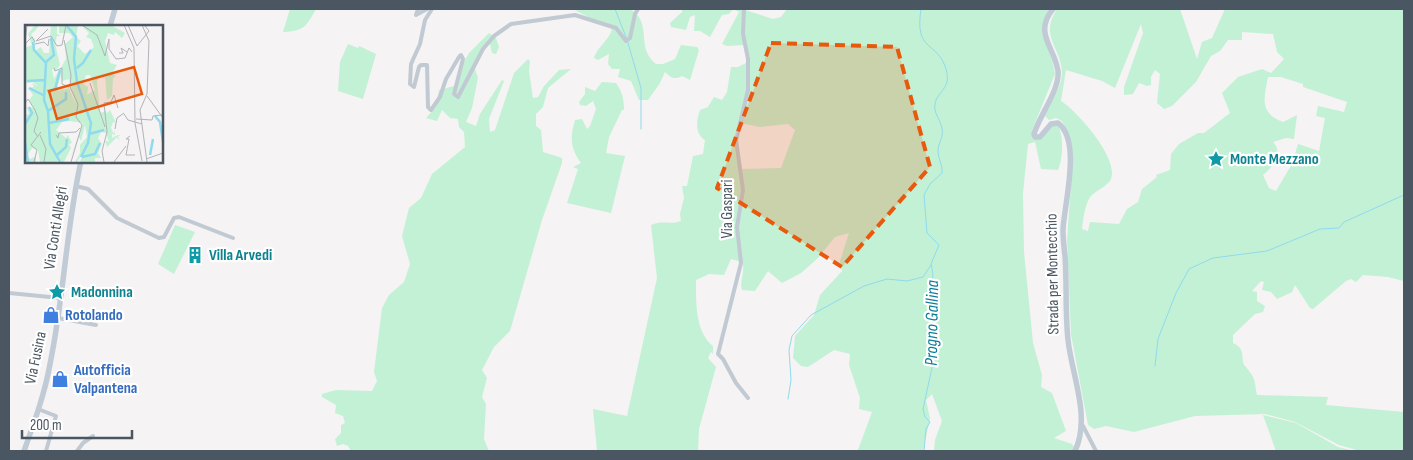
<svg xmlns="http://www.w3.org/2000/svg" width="1413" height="460" viewBox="0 0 1413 460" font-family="'Sofia Sans Condensed',sans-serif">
<rect width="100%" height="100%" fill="#f5f3f3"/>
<path fill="#c3f1d5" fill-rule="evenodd" d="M290,9H316C306,27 304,31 283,32Z
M573,9H631C635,13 638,14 641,21C647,37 640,51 656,64H663L675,59L681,45L697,47L699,50L690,80L682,76C674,80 671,78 665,72L660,83L648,100H639L631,81L618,77L620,69H612L608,64L609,54L598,60L594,58C597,46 613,38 612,25L590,18Z
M682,9H742L773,19L781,17L787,9H1049C1035,39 1052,47 1055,74L1032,130L1036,138L1053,125H1058C1064,137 1063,158 1058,170L1041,169L1035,142L1028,144L1023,193L1024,252L1033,343L1042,375L1041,387L1052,393L1066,431L1054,438L1072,444L1076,451H934L935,440L942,421L932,394L926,400L930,418L923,451H853L858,450L872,412L859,409L860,398L849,365L850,354L834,350L808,367L801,366L793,358L795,336L814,315L820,295L842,271L840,261L849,233L835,237L818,258L801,273L782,283L768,271L755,291L742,290C739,280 746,272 742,262L731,259L724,275L709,274L696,280C696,302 695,332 713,346V354L711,352L708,358L716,367L699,429L698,451H597L593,409L627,416L657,278L651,225C662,220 670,225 681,221L680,214L684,198L682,186H687L693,156L703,154L705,140C695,134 696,121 700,110L708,107L714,97L722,100L727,92L731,67H738L748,62L744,45L727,46L722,44L739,12L733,9L729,14L722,15L710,37L700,31H694L695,15L690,17L686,30L671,27L670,23L682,12ZM740,123L760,127L788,124L795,130L781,168L739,169L736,134Z
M1057,9H1180L1197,59L1202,42L1212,38L1225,9H1404V281L1388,277L1363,275L1356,282L1351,279L1346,281L1313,309L1310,308L1295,285L1292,292L1277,299L1271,292L1262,290L1264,282L1261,281L1252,291L1257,292V301L1265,306L1263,312L1255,314L1233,335V343C1247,349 1240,360 1245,366C1256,379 1254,379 1257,395L1328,397L1326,405L1404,412V451H1360L1339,445L1295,422L1265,414L1195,416L1134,432L1106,426L1094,429L1088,425L1071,334L1067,240L1073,157L1070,137L1062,121L1056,118L1049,120L1045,116C1051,103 1062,87 1062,72C1061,47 1039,37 1057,9ZM1141,24L1143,33L1124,87V95L1133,94L1139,83L1147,86L1151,85V77L1155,70L1160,74L1157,103L1164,109L1172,106L1196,82L1211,56L1220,51L1228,40H1242V32L1273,34L1277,52L1284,59L1271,73L1262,69L1238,77L1222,93L1230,113L1204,133H1198L1179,144L1171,154L1170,170L1156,175L1157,177L1142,189L1138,202L1127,209L1119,224L1090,222L1088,231L1082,229C1083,220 1085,203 1091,196C1097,190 1108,186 1111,179C1119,158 1077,111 1061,101L1066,70L1102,81L1115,88ZM1268,77H1281L1303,84V87L1347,102L1344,112L1318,106L1316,116L1325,118L1319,151L1298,144L1292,164L1276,191L1269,188L1263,175C1273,167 1284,153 1273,142L1286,138L1294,139L1297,115L1283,122C1259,113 1264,98 1268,77Z
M489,33L496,38L499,47L496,54L492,53L490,44L486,43L475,69L478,78L472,108L466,122L476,126L480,114L502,80L504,81L489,119L490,132L495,130L514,73L528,59L530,61L529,71L533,98L538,97L544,86L559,70L571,69L548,88L543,107L536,114V126L541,130L543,152L562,158V163L542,220L510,331L494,347L482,370L487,378L482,397L486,404L484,439L489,451H351L348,446L343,444L337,446L335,439L341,433V425L345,423L343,416L335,413L336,405L322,397V394L336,390L372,391L377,381L374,372L382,308L389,295L404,282L410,264L402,236L409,208L421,198L432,174L465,147L464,132L459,127L458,119L450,118L442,110L437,121L426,118L435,108L439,90L454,86L457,82L462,65L469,53Z
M348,44L358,48L359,46L376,54L363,99L338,91L340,62Z
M602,82L616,83C622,92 624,98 624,110H622L609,137L606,153L625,156L611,213L567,203L578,169L573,167L581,163C570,148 570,137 575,120L582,119L587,129L590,126L596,109L593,101L586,106L580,105L579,102L585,94V87L595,91Z
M175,225L195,232L174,274L158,264Z
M1263,415L1296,423L1338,447L1354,451H1276Z"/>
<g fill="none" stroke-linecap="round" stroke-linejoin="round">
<path stroke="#90daee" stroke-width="1" d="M615,9L628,42
M921,9C914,53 937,40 946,69C952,89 937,91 935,104C933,113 941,120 942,129C944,137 938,143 938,151C938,159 943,165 942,173L930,184L924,195L927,233L939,245L931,264L933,274L929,310L933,329L931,342L935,354L923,409L925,417L930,422L926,429L924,451
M628,43L641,88V129
M1155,366L1158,339L1176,293L1189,269L1213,258L1267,251L1320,229L1339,228L1344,222L1404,195
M788,399L791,380L789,350L792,336L811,315L864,286L887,279L907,281L923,277L931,265"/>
<path stroke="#c1cad2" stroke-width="4" d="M418,9L416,15L427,9
M432,9L425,20L420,44L411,64L410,84L414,87L419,67L421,65H427L428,107L431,110L440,97L446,79L459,57L461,55L463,59L454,94L458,97L483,49L494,36L511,24L575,15L616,28L626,41L630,38L635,14L638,9
M744,9L743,34L748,59V90L736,140L743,190L737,227L741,263L718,354L723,359L736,383L748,398
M76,186L88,189L117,218L159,238L164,237L174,218L179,217L233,238
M9,293L60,298
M58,318L96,325
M38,409L56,416L46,451
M1083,426L1096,451
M77,451L83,443L93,436"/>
<path stroke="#c1cbd6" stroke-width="5.5" d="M1053,9C1033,33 1055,48 1058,71C1060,90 1039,116 1034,134L1035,137H1040L1051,124L1058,123C1082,141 1064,204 1063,230C1063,239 1064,248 1065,256C1067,284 1065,312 1068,340C1072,376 1091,417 1075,451
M110,26L115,9
M24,451C34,423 45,393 50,364C64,297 66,229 81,161"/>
</g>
<path fill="#e8590c" fill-opacity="0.2" stroke="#e8590c" stroke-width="4" stroke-dasharray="10 6" stroke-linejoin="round" d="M771,43L897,47L930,167L842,267L717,188Z"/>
<defs>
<g id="sight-bare" transform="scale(1.35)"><path d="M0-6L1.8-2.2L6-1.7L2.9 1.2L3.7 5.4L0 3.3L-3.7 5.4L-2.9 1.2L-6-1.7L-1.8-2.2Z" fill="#0f9aa8" stroke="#fff" stroke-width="2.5" paint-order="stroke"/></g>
<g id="building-bare" transform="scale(1.35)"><path d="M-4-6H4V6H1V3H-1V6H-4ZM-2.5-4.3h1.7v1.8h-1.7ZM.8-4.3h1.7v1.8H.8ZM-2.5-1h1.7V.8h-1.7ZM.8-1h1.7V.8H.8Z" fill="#0f9aa8" stroke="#fff" stroke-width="2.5" paint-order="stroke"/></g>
<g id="shop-bare" transform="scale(1.35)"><path d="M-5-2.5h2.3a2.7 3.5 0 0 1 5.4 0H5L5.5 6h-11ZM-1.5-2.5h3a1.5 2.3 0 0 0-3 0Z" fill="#3f7fe0" stroke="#fff" stroke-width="2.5" paint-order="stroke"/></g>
</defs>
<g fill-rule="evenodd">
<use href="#sight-bare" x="1216" y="159"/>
<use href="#building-bare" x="195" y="255"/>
<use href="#sight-bare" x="57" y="292"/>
<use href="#shop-bare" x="51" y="315"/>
<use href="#shop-bare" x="60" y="379"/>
</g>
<g text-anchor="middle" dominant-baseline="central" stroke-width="4.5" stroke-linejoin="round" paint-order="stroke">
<g font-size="16" font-weight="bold" fill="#0d838f" stroke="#fff" text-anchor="start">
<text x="1230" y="159">Monte Mezzano</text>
<text x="209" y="255">Villa Arvedi</text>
<text x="71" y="292">Madonnina</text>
</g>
<g font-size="16" fill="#4a5661" stroke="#fff">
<text transform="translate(727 209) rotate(-90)">Via Gaspari</text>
<text transform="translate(56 228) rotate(-81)">Via Conti Allegri</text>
<text transform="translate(1053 274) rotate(-91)">Strada per Montecchio</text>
<text transform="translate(36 358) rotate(-78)">Via Fusina</text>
</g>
<g font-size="16" font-weight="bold" fill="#366cbe" stroke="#fff" text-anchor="start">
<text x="65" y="315">Rotolando</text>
<text x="74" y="370">Autofficia<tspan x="74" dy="18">Valpantena</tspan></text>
</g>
<g font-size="18" font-style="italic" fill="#0c7c9b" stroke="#fff">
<text transform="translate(932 323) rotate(-89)">Progno Gallina</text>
</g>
</g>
<g transform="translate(25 25)">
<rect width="138" height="138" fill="#f5f3f3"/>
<path d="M10,0H14L10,6L6,9L10,15V26L16,22L19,28H24L26,0H32V9L36,11H32L30,18L35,40L31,45L27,44L29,54L41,34L40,19L48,12L44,8H34V0L53,1L51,12L56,16L52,21L60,29L69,22L66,14L61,12L64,8L56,0H86L100,8L97,13L90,7L89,10L83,8L80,16L85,38L92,40L87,48L91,51L88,53L87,74V71L82,75L80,51L75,50L72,56L75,88L81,86L83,91L82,88L85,85L91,98L88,97L86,103L89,109L90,105V110L87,109V113L93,110H96L93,111L95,116L92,112L82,122L80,115L84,117L81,108L76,107L73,113L77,119L73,128L76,133H70V137H55L59,126L52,137H50L55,128V120L62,112L60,100L56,116L54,112L45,134L58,98L44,96L37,97L31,105L41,113L43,110L47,118L44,119L46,123L39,137H35L33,132L32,137H15L13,125L7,123L2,131L5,134L11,131V137H0V90L4,89L2,82L9,83L4,75L8,70L3,63L9,62L7,58L13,61L8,57L1,58L0,23L7,20L3,9ZM36,50L37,56L44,54L51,79L44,63L34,66L32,64ZM61,50H65L70,65L62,70L63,62L58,59Z" fill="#c3f1d5" fill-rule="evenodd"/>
<path fill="none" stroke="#90daee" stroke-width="2.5" d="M42,1L51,12L49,34L52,57L66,98L63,118L56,132M8,17L9,25L21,38L19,75L23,86L25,119L35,137M21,37L29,30L26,13M52,43L58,38L66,25M2,56L20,55M4,63L18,70M22,66L30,64L35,45M23,86L41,74V67M130,91L135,97L138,117M24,98L44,94M0,99L7,88L4,82M64,109L79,105M0,117L3,137M32,130L41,122L42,114M125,130L128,114M57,132L70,129L75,118"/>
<path fill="none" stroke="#b1b4b9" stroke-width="1" d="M57,0L72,10L80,31L84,14V24L91,34L100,33L104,23L107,27M99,0L109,23L110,98L117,136M103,0L112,21M117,0L124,16L122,69L115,85L122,137M39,15L46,50L45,62L53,79L51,92L57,100L46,137M11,16L26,11L32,21L37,20L41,0M11,16L23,4M0,17L2,0M0,19L7,12L10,17M10,19L19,17L23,21L24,14M112,21L124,6L120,1L126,0M94,28H98L96,23L102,27M29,43L30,46L37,43V59L44,62M65,58L80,102M122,71L138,93M0,78L3,74L10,85L13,93L9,106L13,112M99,89L103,95L117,99M111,94L127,95L128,91L137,90M90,104L92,93L99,88M15,110L21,124L19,137M31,110L33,113L34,108L51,107L55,103M105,111L101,114H104L101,130H110M121,134L138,128M9,137L12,125L6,120L16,107M79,137L77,126L82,107L79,78L86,77L89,70L93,83M89,137L101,121"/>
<path fill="#e8590c" fill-opacity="0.15" stroke="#e8590c" stroke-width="2.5" d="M109,42L117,69L32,94L24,66Z"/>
<rect width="138" height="138" fill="none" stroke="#4a5661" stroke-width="2.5"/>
</g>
<rect width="1413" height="460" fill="none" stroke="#4a5661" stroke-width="20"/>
<path d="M22 430v8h110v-8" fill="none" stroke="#4a5661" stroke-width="2.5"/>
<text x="30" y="430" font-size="15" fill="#4a5661" stroke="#ffffff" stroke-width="4" paint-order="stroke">200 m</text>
</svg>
